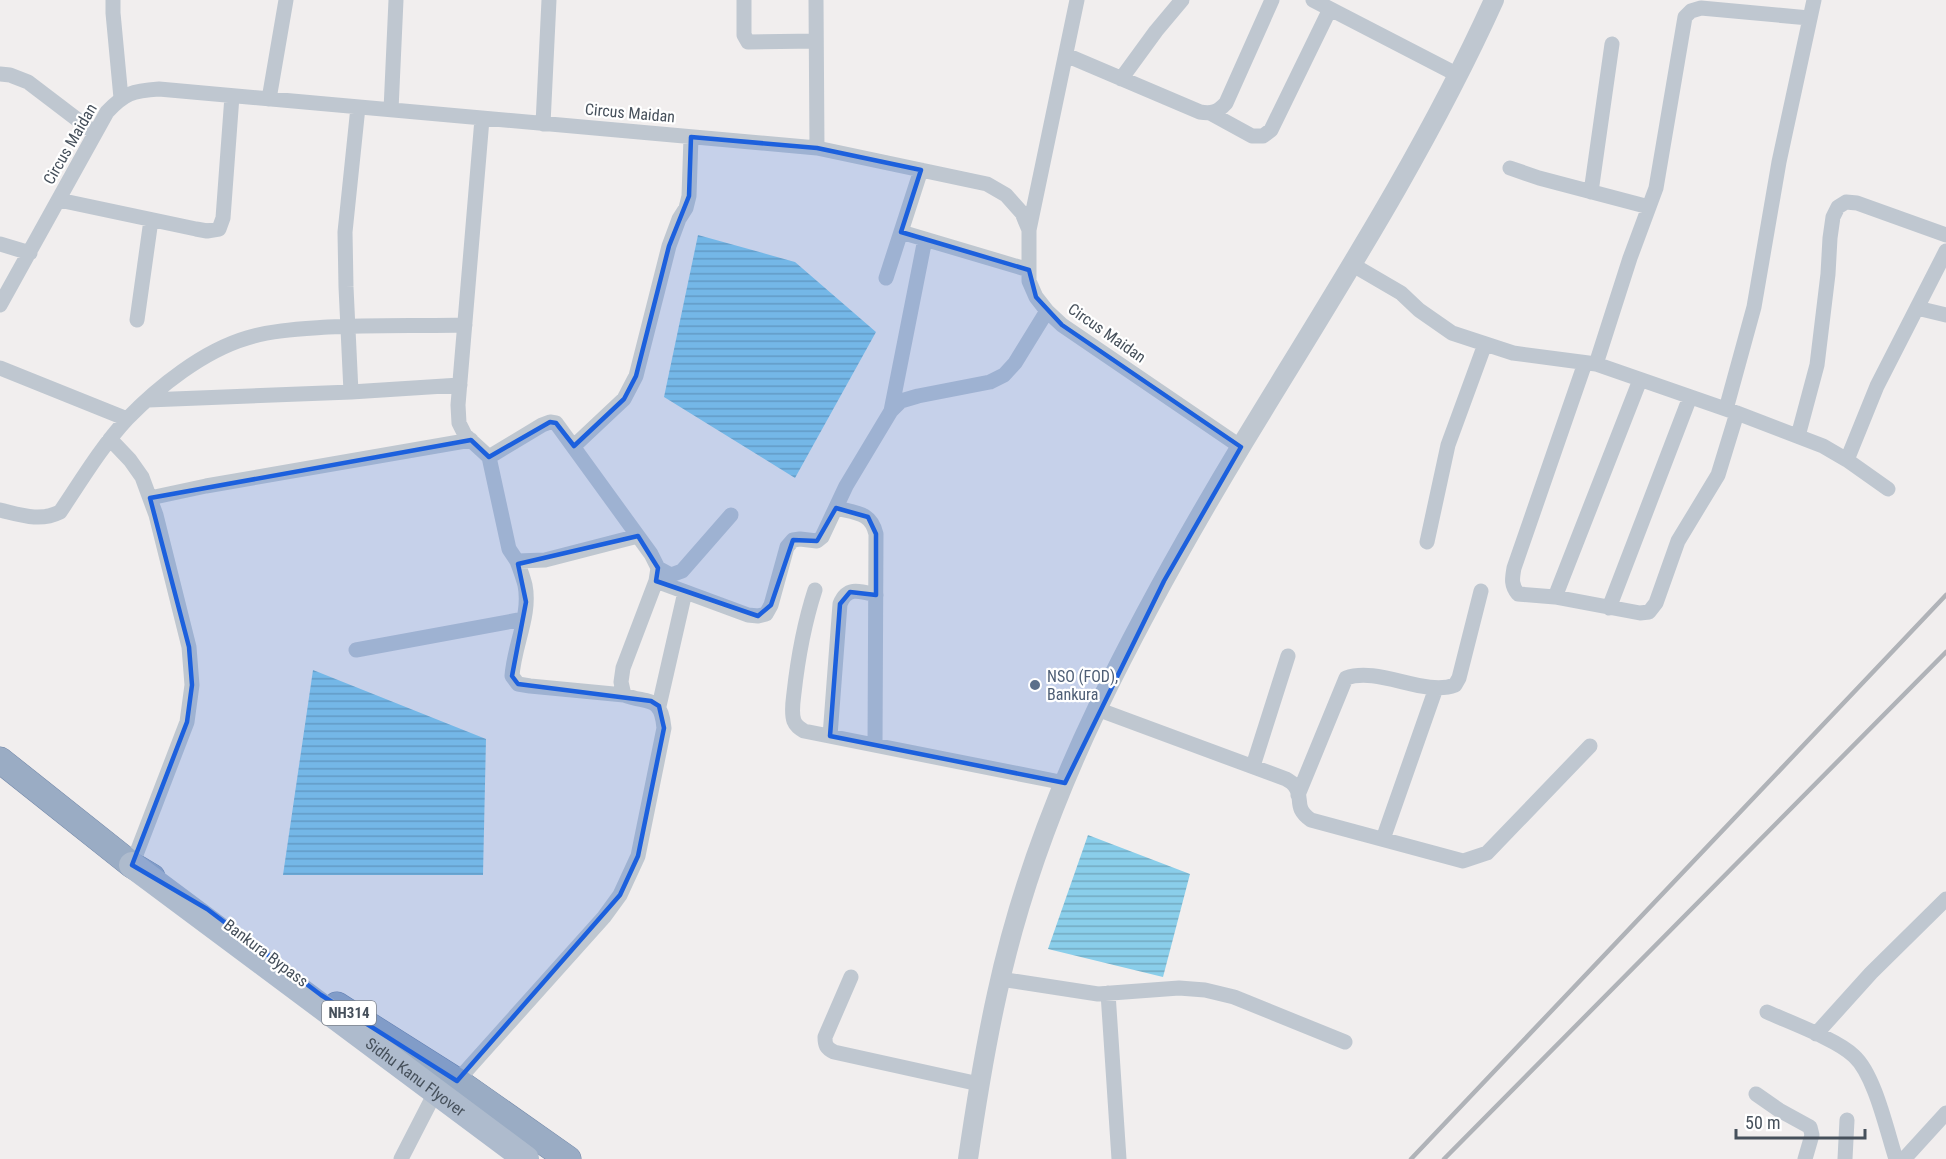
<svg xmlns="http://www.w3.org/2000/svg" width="1946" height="1159" viewBox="0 0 1946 1159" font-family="'Roboto Condensed',sans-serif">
<defs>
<pattern id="water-rules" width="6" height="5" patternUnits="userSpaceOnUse" patternTransform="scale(1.5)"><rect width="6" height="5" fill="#8aceea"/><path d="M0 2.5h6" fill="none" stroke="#73aac1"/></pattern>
</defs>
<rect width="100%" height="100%" fill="#f1eeee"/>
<path fill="url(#water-rules)" d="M698,235L795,262L876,332L795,478L664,397Z
M313,670L486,739L483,875H283Z
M1088,835L1190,874L1163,977L1048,949Z"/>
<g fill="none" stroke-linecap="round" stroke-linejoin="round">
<g stroke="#7287a8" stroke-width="27">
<path id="trunk" d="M0,760L132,865L152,877
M337,1005L457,1081L568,1159"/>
</g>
<path stroke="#bfc7d0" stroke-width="15" d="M113,0V13L121,98
M744,0V35L748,42L816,41
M816,0L817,148
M1313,0L1458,75
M1066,55L1200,112C1212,114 1218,112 1226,103L1272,0
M0,74L10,75L28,82L95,133
M1121,79L1156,31L1182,0
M269,99L286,0
M391,110L396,0
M1210,113L1252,136H1263L1271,130L1330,9
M482,119L458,405L459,423L465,435L489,457L509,549L517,561L545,560L638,536
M543,124L549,0
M1510,168L1539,178L1649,207
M1591,192L1612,44
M59,200L196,229L207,231L219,229L223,218L232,96
M1029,230L1077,0
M901,232L1029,270
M0,244L30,253
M1353,265L1401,293L1419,310L1452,333L1513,353L1596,364L1737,413L1823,446L1847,460L1888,489
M886,278L921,170
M0,305L107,112C125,93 132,91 159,89L817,148L987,184L1006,195L1022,213L1029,230V281L1036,297L1047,311L1062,325L1241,447
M1917,308L1946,315
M137,320L151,220
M1585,363L1514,568C1512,579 1511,585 1518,594L1555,597L1640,613L1649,612L1656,603L1678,541L1718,475L1737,413
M1596,364L1630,258L1656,188L1685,17L1691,11L1701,8L1809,18
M0,368L127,419
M351,392L346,287L345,232L358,107
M148,400L351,392L460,385
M1726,409L1754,307L1779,162L1814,0
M891,411L925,239
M1798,436L1817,365L1828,274L1830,238L1833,217L1838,207L1846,202L1857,203L1946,235
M110,439L130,460L142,477L156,515L189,647L192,685L187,722L132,865
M574,446L624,399L636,376L669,246L679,219L686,208L689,196L691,137
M1847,460L1877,386L1946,251
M150,498L206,486L471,440
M836,508C856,513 871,512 876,534L875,745
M0,510C21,515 40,522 60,512C81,481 101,447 127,419C158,387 203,351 247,338C273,330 301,329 328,327C373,325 419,326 465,325
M1427,542L1448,445L1485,344
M517,561C520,569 523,577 525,585C531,615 514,645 512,676L518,684L530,686L624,695
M658,568L671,575L682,571L731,515
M656,581L748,615L758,616L766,614L771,605L787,547L793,540L800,539L817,541L822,537L846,486L891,411L901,401L918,396L990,382L1004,375L1015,363L1047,311
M815,590C804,624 798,657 794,693C793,701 791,713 794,721C796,726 799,728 804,731L1065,783
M1555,597L1640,380
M1609,608L1690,397
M356,650L524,619
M659,706L685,592
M1097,709L1286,779C1289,781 1292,782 1294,785C1305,798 1292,807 1311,820L1463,861L1487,853L1590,746
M830,736L840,604C847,586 860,591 876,595
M1253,766L1288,656
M1298,795L1346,678C1378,666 1425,697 1455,685L1459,678L1481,591
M1383,839L1436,688
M851,977L825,1037C825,1045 826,1048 834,1052L979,1084
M1000,979L1098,994L1179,988L1205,990L1234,997L1345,1042
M1108,993L1119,1159
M1767,1012C1789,1022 1838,1040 1854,1056C1875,1075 1887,1132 1896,1159
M1816,1034L1871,973L1946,899
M457,1081L604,917L620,895L638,856L664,728C661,695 648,704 624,695L621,682L623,668L656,581L658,568L651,554L556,423L550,422L542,425L489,457
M1756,1094L1779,1110L1810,1127L1812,1135L1805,1159
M401,1159L438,1087
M1845,1159L1847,1120
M1904,1159L1946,1113"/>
<path stroke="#bfc7d0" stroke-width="20" d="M968,1159C976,1104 985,1048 997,994C1018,896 1054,799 1097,709C1141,618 1191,529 1243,443C1331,298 1424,155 1494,0"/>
<use href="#trunk" stroke="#9aacc4" stroke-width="26"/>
<path stroke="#b0b3b8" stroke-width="4.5" d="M1411,1159L1946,595
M1444,1159L1946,652"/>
<path stroke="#aebbcd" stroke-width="26" id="s1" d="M132,865L526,1159"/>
</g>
<path fill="#1c60dd" fill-opacity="0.2" stroke="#1c60dd" stroke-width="4.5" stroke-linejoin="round" d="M691,137L817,148L921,170L901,232L1029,270L1036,297L1062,325L1241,447L1164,581L1065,783L830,736L840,604L850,592L876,595V534L868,517L836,508L817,541L793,540L771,605L758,616L656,581L658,568L638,536L518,564L526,602L512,676L518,684L651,701L659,706L664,728L638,856L620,895L457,1081L321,995L207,909L132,865L187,722L192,685L189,647L150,498L471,440L489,457L550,422L556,423L574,446L624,399L636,376L669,246L689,196Z"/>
<circle fill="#5c6f8a" stroke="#fff" stroke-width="2" cx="1035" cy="685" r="6"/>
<g text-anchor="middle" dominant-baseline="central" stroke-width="4.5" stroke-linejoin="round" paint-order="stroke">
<rect fill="#fff" stroke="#7e848c" stroke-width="1.5" x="322" y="1001" width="54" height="24" rx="4.5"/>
<g font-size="15" font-weight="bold" fill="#46505b">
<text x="349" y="1013">NH314</text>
</g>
<g font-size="16" fill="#46505b" stroke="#fff">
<text transform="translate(630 113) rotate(5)">Circus Maidan</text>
<text transform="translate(70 144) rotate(-60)">Circus Maidan</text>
<text transform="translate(1107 333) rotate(35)">Circus Maidan</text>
<text transform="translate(266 953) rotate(37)">Bankura Bypass</text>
<text stroke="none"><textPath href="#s1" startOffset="354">Sidhu Kanu Flyover</textPath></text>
</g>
<g font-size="16" fill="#4e5e75" stroke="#fff" text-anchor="start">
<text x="1047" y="676">NSO (FOD),<tspan x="1047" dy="18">Bankura</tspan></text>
</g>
</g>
<path d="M1736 1129v9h129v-9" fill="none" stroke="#46505b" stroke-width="3"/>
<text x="1745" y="1129" font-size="18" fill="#46505b" stroke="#ffffff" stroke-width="4.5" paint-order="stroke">50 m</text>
</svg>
